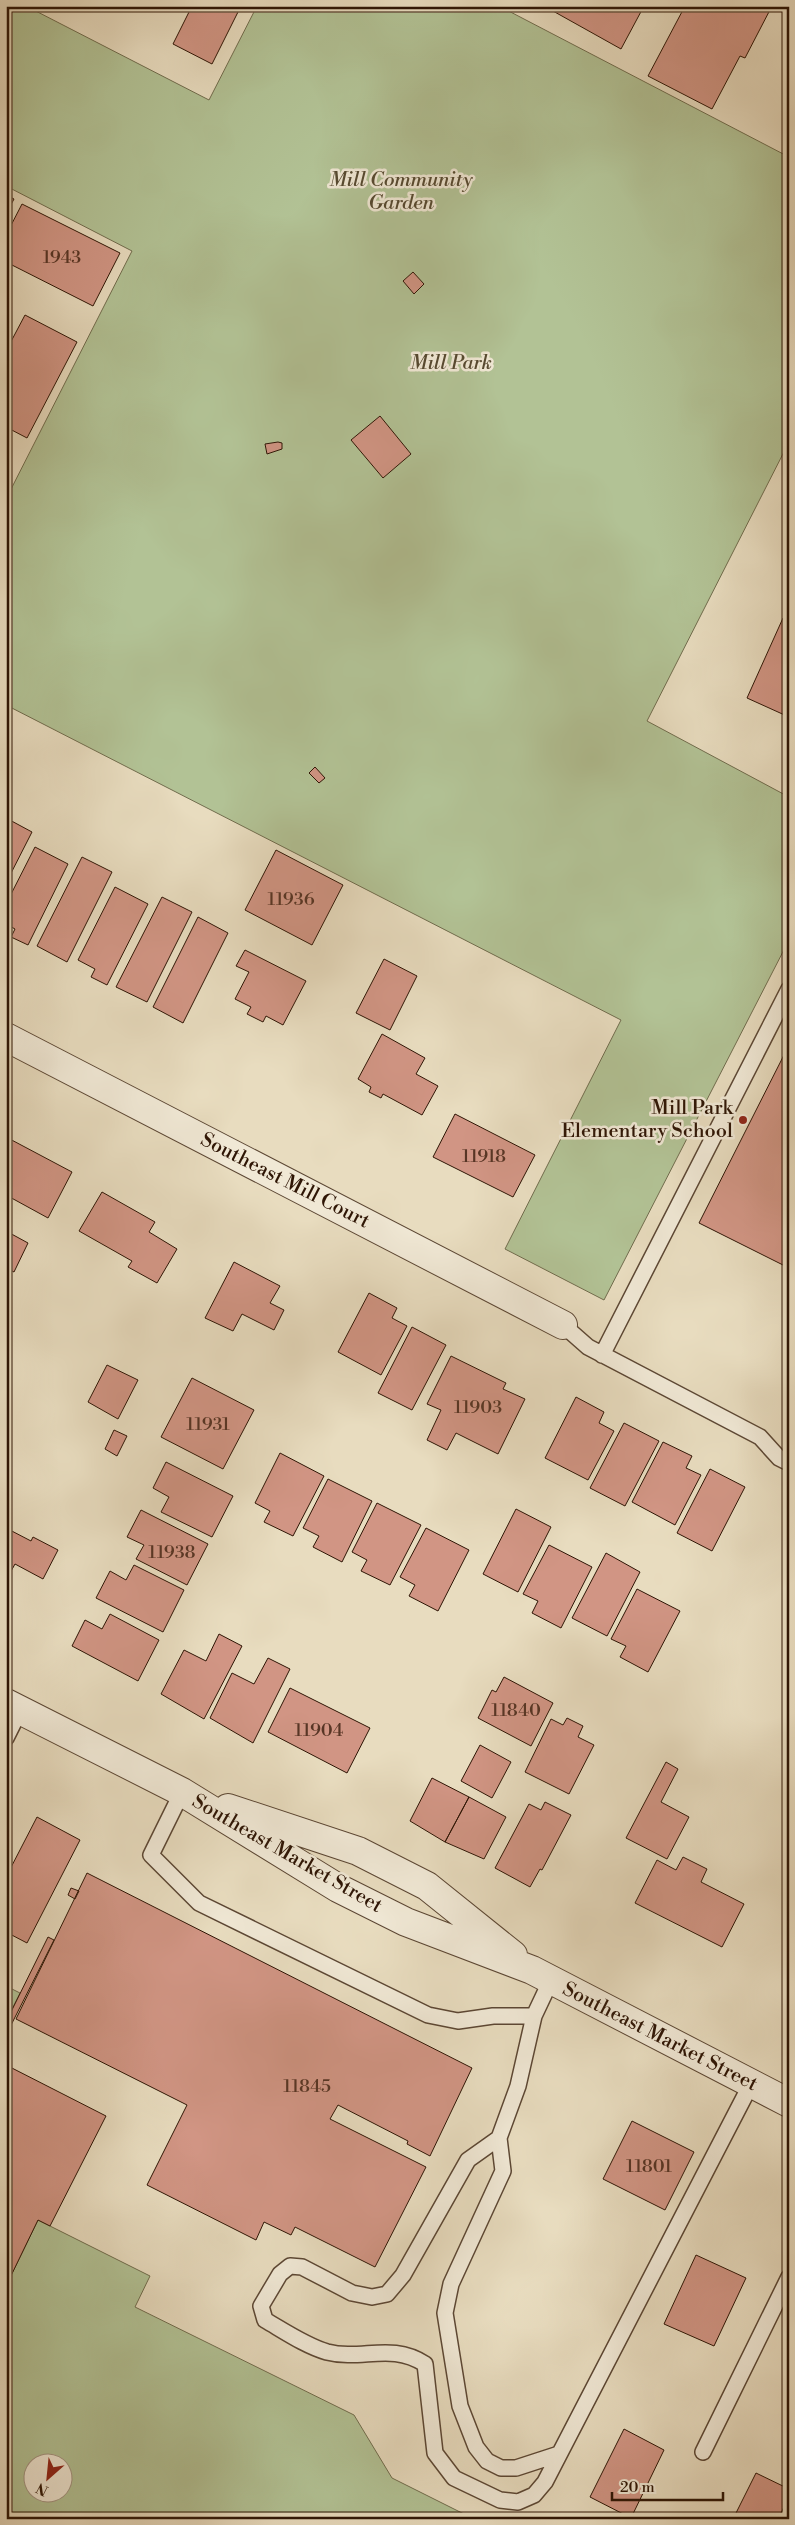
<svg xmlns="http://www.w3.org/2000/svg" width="795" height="2525" viewBox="0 0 795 2525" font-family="'Libre Bodoni',serif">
<rect width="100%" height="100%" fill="#e8dcbf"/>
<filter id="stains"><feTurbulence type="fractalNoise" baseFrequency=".004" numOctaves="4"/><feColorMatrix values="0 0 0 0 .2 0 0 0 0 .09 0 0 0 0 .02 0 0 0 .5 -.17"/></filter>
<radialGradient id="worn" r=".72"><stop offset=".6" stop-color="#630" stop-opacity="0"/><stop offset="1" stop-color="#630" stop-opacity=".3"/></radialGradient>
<path fill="#b2c295" stroke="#706c4d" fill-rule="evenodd" d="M6,6H26L209,100L257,6H499L789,157V442L647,721L789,797V940L604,1300L505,1249L621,1020L6,705V499L132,251L6,186Z
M6,1986L20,1993L6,2021Z
M38,2220L150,2276L135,2307L354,2415L392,2478L474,2519H6V2286ZM32,2462H62V2492H32Z"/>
<path fill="#d19584" stroke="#2e1505" d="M192,6H241L212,64L173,44Z
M544,6H644L621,49Z
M685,6H772L745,58L740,56L712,109L648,76Z
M6,195L14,199L6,214Z
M22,204L120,253L93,306L6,262V235Z
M413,272L424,284L414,294L403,281Z
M25,315L77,342L27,438L6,427V351Z
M380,416L411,454L383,478L351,440Z
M278,442L282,443V449L267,454L265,444Z
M783,618L789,621V717L747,698Z
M315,767L325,778L319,783L309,773Z
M6,818L32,832L6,883Z
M35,847L68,864L28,945L11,937L15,929L6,924V904Z
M276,850L343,885L312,945L245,910Z
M82,857L112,872L67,962L37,946Z
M115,887L148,904L107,985L91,977L95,969L78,960Z
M162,897L192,912L147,1002L116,987Z
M198,917L228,933L183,1023L153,1007Z
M245,950L306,981L283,1025L266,1016L263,1022L247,1014L251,1007L235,999L249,972L236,966Z
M384,959L417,976L390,1030L356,1013Z
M382,1034L425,1058L416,1074L438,1086L422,1115L383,1094L381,1098L369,1092L371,1087L358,1079Z
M788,1047L789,1048V1268L699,1223Z
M455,1114L535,1155L513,1197L433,1157Z
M6,1137L72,1172L48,1218L6,1195Z
M102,1192L155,1222L149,1232L177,1249L157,1283L128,1267L132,1261L79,1231Z
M6,1231L28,1243L14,1272L6,1268Z
M234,1262L280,1286L270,1303L284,1310L274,1330L242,1314L233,1331L205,1318Z
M369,1293L397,1308L392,1318L407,1326L381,1375L338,1352Z
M412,1327L446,1345L412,1410L378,1393Z
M451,1356L506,1383L503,1389L525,1399L498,1454L456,1433L447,1450L427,1440L441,1410L427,1404Z
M107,1365L138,1380L118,1419L88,1402Z
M192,1378L254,1410L223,1469L161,1437Z
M576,1397L604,1412L599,1423L614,1431L588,1480L545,1458Z
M624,1423L659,1441L625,1506L590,1488Z
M114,1430L127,1436L117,1456L105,1449Z
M663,1442L692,1456L686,1468L701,1475L675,1525L632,1502Z
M280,1453L324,1476L293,1536L264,1522L270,1511L255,1503Z
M166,1462L233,1496L212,1537L161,1512L169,1497L153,1488Z
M710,1469L745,1487L712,1551L677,1533Z
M328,1479L372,1501L342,1562L313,1547L319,1536L303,1528Z
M377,1503L421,1525L390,1585L361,1571L367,1560L352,1552Z
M516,1509L551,1527L518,1592L483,1574Z
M141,1510L208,1544L187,1585L136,1559L144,1545L127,1537Z
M6,1528L31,1541L33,1537L58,1550L43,1579L15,1564L10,1573L6,1571Z
M426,1528L469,1550L438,1611L409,1596L415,1585L400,1577Z
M549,1545L592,1567L561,1628L532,1613L538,1601L523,1594Z
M606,1553L640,1572L607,1636L572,1618Z
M134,1565L184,1590L163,1632L96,1598L110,1571L126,1580Z
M637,1589L680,1611L648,1672L620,1657L626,1646L611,1639Z
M110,1614L159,1640L138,1681L72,1646L85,1620L102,1629Z
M219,1634L242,1646L204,1719L161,1694L184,1650L206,1661Z
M268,1658L290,1669L253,1743L210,1718L232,1673L254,1684Z
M504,1677L553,1703L531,1746L478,1718L492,1690L496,1692Z
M290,1688L370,1728L347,1773L268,1732Z
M567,1718L583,1726L578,1737L594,1745L569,1794L525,1772L551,1719L563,1725Z
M480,1745L511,1762L492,1798L461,1781Z
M666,1762L678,1769L661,1802L689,1817L667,1859L626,1838Z
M432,1778L469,1797L445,1842L410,1821Z
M469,1797L506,1817L484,1859L445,1842Z
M545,1802L571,1815L542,1870L540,1869L530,1887L495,1868L529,1804L541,1810Z
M37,1817L80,1840L27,1943L6,1932V1877Z
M683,1857L707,1869L701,1882L744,1904L722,1947L635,1903L657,1860L676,1870Z
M87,1873L472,2068L430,2156L407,2144L408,2141L338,2105L330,2119L426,2167L375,2267L295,2227L291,2235L264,2222L256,2240L147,2185L187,2105L16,2019Z
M71,1888L79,1891L75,1899L68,1895Z
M48,1937L54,1940L6,2035V2022Z
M6,2065L106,2116L50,2226L38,2220L6,2286Z
M632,2121L694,2152L665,2210L603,2179Z
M696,2255L746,2278L714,2346L664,2324Z
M624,2429L664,2450L631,2518L590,2497Z
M756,2473L789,2489V2497L778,2519H748L736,2513Z"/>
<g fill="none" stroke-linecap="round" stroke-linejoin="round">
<g stroke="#5c4734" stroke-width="18">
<path id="service" d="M563,1325L588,1347L760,1437L779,1458L789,1463
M602,1355L789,989
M6,1738L20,1710
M182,1792L151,1855L199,1903L428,2015L458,2021L493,2016H534
M551,1980L534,2016L518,2086L499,2138L503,2171L451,2284L445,2313L460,2406L476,2447L487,2461L501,2468H516L559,2454
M499,2138L468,2160L403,2275L387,2294L372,2297L352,2293L302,2267L290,2266L280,2274L261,2306L265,2320C284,2331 306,2346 327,2352C362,2361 391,2342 425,2364L435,2453L454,2478L500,2500L518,2502L534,2495L545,2482L751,2084
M703,2452L789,2277"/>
</g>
<g stroke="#5c4734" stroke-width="30">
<path id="minor" d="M6,1037L563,1325"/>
</g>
<g stroke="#5c4734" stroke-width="30">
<path id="tertiary" d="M6,1703L182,1792L338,1888L406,1922L532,1970L789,2103
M228,1808L358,1851L427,1886L513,1955"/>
</g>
<use href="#service" stroke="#f0e8d5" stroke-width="15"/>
<use href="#minor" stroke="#f0e8d5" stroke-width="28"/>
<use href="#tertiary" stroke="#f0e8d5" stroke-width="28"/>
</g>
<circle fill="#8f2418" stroke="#f0e8d5" stroke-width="2" cx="743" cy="1120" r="5"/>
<g text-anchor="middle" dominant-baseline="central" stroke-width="5" stroke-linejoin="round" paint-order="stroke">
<g font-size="18" fill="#573525">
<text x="62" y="257">1943</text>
<text x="291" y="899">11936</text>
<text x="484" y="1156">11918</text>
<text x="478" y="1407">11903</text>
<text x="208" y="1424">11931</text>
<text x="172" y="1552">11938</text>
<text x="516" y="1710">11840</text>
<text x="319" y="1730">11904</text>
<text x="307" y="2086">11845</text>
<text x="649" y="2166">11801</text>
</g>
<g font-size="20" font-style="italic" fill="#564930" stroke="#f0e8d5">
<text x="401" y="180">Mill Community<tspan x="401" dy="23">Garden</tspan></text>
<text x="451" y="363">Mill Park</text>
</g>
<g font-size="20" fill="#2e1505" stroke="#f0e8d5" text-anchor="end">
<text x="733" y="1108">Mill Park<tspan x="733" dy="23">Elementary School</tspan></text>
</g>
<g font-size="20" fill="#2e1505" stroke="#f0e8d5">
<text transform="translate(285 1181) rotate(27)">Southeast Mill Court</text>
<text transform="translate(287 1854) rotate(30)">Southeast Market Street</text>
<text transform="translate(660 2037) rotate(27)">Southeast Market Street</text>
</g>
</g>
<rect width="795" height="2525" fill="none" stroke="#e8dcbf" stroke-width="25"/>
<rect x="8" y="8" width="780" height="2510" fill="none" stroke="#2e1505" stroke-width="2.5"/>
<rect x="12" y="12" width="770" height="2500" fill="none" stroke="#2e1505"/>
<g transform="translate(48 2478) rotate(207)"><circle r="24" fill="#f0e8d5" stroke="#a29482"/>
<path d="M0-4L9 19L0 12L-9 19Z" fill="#8f2418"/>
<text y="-8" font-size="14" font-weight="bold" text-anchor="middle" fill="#2e1505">N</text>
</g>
<path d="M612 2492v8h111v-8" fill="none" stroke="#2e1505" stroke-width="2.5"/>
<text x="620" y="2492" font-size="15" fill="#2e1505" stroke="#f0e8d5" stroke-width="4" paint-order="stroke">20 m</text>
<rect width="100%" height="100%" filter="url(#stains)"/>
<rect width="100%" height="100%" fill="url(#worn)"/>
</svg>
